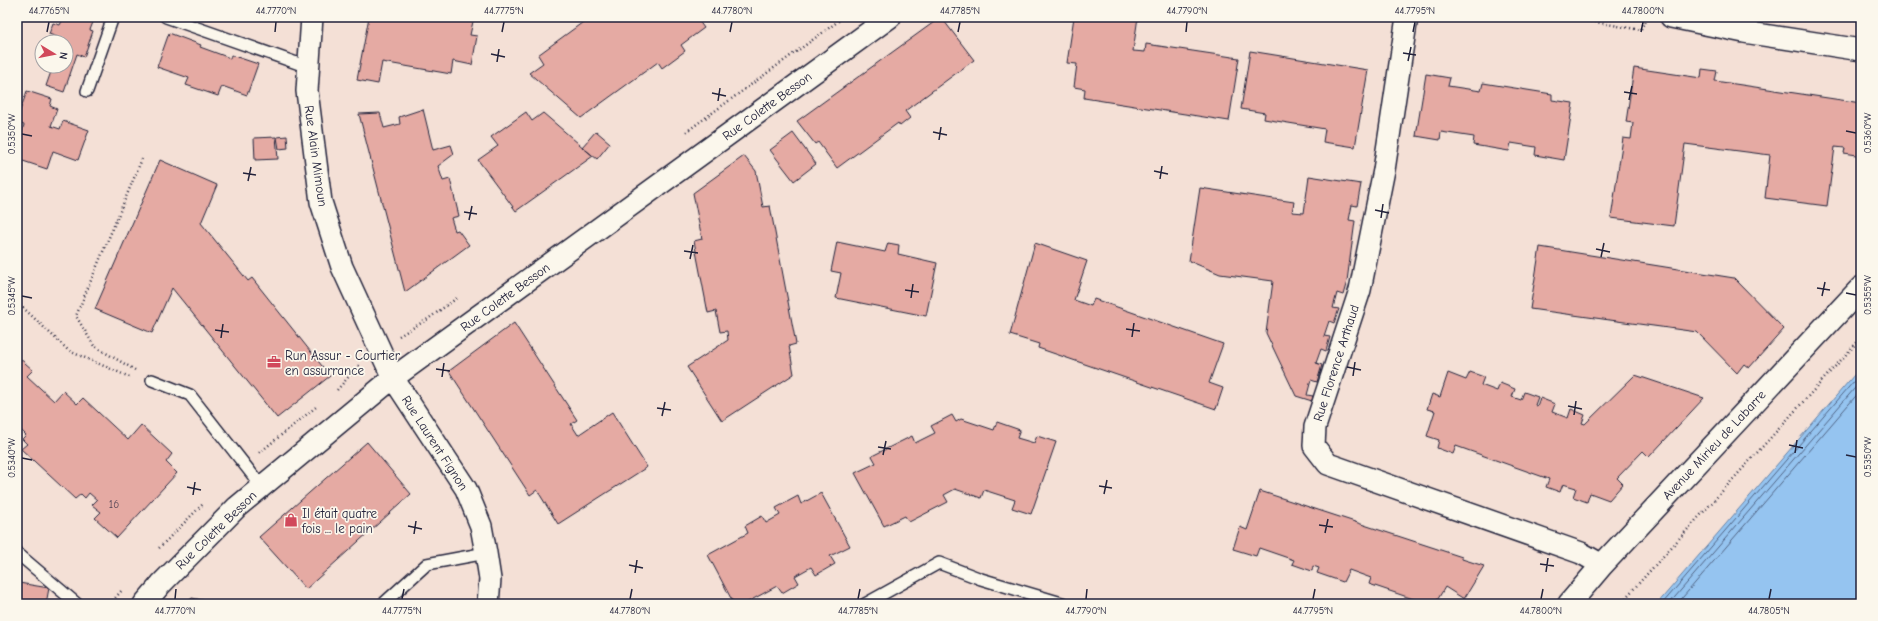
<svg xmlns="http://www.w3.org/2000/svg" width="1878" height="621" viewBox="0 0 1878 621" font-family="'Comic Neue',sans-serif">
<rect width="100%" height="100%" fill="#f4e0d6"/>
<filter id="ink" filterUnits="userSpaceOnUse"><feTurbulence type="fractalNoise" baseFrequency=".025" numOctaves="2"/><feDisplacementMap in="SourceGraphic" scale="8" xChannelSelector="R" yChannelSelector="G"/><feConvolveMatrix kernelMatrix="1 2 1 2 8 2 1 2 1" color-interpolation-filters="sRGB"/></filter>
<g filter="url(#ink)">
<path fill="#95c4f0" stroke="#6783a8" d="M1861,367V604H1657Z"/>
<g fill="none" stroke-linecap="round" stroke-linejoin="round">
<path stroke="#506383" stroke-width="1" d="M1662,604L1861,373
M1669,604L1861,381
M1677,604L1861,390"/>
</g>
<path fill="#e5aaa3" stroke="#22223b" d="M52,17H95L90,30L93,31L84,57L77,54L64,92L46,86L53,66H66V42H55L57,37L49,34L53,23L60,25L62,21Z
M369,17H474L470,35L477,36L472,65L453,61L451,74L382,62L378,84L357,80Z
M590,17H696L704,28L681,45L685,51L662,68L658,62L581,118L529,73L543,63L538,55Z
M941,17L974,60L905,111L910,118L900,126L898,123L837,168L818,142L815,144L797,121Z
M1074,17H1138L1133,51L1145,52L1146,44L1239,58L1229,121L1084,98L1085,89L1074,87L1077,64L1067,63Z
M169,33L201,45L200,47L230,58L231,55L258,64L247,95L222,86L218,96L186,85L189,78L157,67Z
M1250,51L1368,70L1355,147L1323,142L1325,129L1264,119L1265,113L1241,109Z
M1634,68L1701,78L1702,69L1717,71L1715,81L1861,103V159L1857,155L1844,153L1845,148L1835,147L1827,206L1765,198L1770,155L1685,144L1674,226L1611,218L1623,138L1631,139L1633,123L1626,122Z
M1426,74L1450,78L1448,86L1481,91L1483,83L1552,94V100L1573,103L1564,160L1535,155L1536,147L1511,143L1509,151L1473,145L1474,137L1441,132L1440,140L1416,136Z
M27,91L52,99L50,106L57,109L51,126L60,129L63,121L89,130L78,160L53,151L47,169L17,159V146L24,125L17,123V119Z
M423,109L433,150L451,145L454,154L438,166L443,181L450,179L459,216L451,218L455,231L458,230L469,245L405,292L359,114L380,113L384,128L400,124L399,117Z
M526,112L532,121L543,113L593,156L516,211L478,160L498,146L491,137Z
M596,131L610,143L597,159L582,147Z
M793,133L816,164L794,181L770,150Z
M287,136L288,148L279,149L277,137Z
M276,137L278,159L255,160L254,138Z
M744,156L756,171L763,207L770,206L796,344L789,346L794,374L722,421L687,367L728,340L727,331L720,332L716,311L708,313L694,241L702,239L693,193Z
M160,160L217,185L201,223L248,281L252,278L330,376L277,418L172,288L152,333L95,309Z
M1309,176L1361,184L1357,206L1352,205L1349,220L1355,221L1347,281L1343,295L1337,293L1333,308L1339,309L1334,323L1329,321L1324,336L1330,337L1326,351L1321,349L1316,363L1322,365L1317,382L1311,380L1307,395L1313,396L1312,401L1296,396L1266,333L1273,281L1220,274L1189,261L1200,188L1294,202L1292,212L1304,213Z
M837,242L885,252L888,243L899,245L898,254L937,263L926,316L836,298L841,273L831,271Z
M1035,243L1087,261L1074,300L1091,306L1094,299L1223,344L1209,383L1223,388L1216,409L1038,348L1039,344L1010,335Z
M1540,247L1734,278L1784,329L1749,368L1744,364L1737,373L1697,332L1530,309Z
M514,323L577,420L571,424L578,435L612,412L647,467L558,524L537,490L530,495L449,371Z
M17,356L33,370L27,376L54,401L63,391L77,404L83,398L128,440L141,425L172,454L166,462L177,473L117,538L95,518L101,512L92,505L97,500L89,493L85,498L81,494L75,499L21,449L27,444L22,439L26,435L19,428L17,429Z
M1470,372L1484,377L1481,385L1497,391L1500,383L1515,389L1512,397L1521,400L1524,392L1538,397L1535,405L1537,406L1540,398L1555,404L1552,412L1568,418L1571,409L1585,415L1582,423L1585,424L1635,375L1704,398L1649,457L1643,451L1617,478L1623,484L1609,500L1590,493L1587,502L1573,497L1576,488L1563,484L1560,492L1546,487L1549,479L1456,446L1453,454L1437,448L1439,440L1427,436L1435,411L1427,409L1432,394L1440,397L1448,373L1466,380Z
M952,415L956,422L961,419L994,430L997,422L1020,430L1017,438L1034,443L1037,436L1056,442L1031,514L1012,508L1015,500L984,490L981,498L955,489L944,495L948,502L909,522L905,516L884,526L855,473L876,463L872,456L912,436L915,443L935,433L931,426Z
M367,442L411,494L306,589L259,537Z
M1260,491L1462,557V559L1484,566L1464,599L1445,587L1435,604H1428L1369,584L1371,578L1349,570L1343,582L1317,573L1319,568L1313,566L1312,571L1292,564L1294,560L1259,548L1256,556L1233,549L1240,527L1247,530Z
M821,493L850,546L830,556L835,564L816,575L811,567L795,576L799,583L782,593L777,586L744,604H734L708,555L748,533L745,526L762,516L766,523L780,515L776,508L798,496L801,504Z
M19,583L49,588L46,604H17Z
M192,598L221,604H185Z"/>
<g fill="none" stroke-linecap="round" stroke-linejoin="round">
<g stroke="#22223b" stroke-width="14">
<path id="service" d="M166,17L308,67
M87,91L113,17
M152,380L190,395L262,487
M17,553L77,604
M383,604L427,564L486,553
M865,604L939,563L981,579L1065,604"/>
</g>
<g stroke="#22223b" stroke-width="24">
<path id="minor" d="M312,17L307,91L321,202L342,267L393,378L466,489L481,526L486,553L490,579L488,604
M1407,17L1384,170L1360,290L1315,427L1314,446L1328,464L1581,553L1602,565
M1671,17L1744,32L1861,50
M144,604L161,584L237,507L393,378L890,17"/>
</g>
<g stroke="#22223b" stroke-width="25">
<path id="tertiary" d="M1569,604L1602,565L1861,288"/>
</g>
<path stroke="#22223b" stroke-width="2.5" stroke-dasharray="1 3" stroke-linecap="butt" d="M1567,17L1641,30L1646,17
M686,132L844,17
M17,302L69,351L132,378
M399,336L428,319L457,298
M135,370L94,346L76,316L142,159
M337,390L360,364
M259,453L316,407
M159,548L204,503
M110,604L123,589
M1620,604L1861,338"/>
<use href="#service" stroke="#fbf7ec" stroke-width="11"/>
<use href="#minor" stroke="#fbf7ec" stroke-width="21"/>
<use href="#tertiary" stroke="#fbf7ec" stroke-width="22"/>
</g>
</g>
<path fill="none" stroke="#22223b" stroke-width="1.5" d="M47,32L49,22M275,32L276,22M502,32L504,22M730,32L732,22M958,32L960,22M1186,32L1187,22M1413,32L1415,22M1641,32L1643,22M1403,53L1416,55M491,54L505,57M1408,61L1411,47M497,62L499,49M1624,92L1637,94M712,93L726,96M1629,100L1632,86M718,101L720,88M1846,131L1856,133M933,132L947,135M22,134L32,136M939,140L941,127M1154,171L1168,174M243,173L256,175M1160,179L1162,166M248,181L251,167M1375,210L1389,213M464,212L477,214M1381,218L1383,204M469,220L472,206M1596,249L1610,252M684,251L698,253M1601,257L1604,243M690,259L693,245M1817,288L1830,290M905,290L919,292M1846,293L1856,295M22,296L32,298M1822,296L1825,282M911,298L913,284M1126,329L1140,331M215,330L229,332M1132,337L1134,323M221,338L223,324M1347,367L1361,370M436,369L450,371M1353,376L1355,362M442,377L444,363M1568,406L1582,409M657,408L671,410M1574,415L1576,401M662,416L665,402M1789,445L1803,448M878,447L891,449M1795,453L1797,440M883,455L886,441M1846,455L1856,457M22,458L32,460M1099,486L1112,488M187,487L201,490M1104,494L1107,480M193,495L195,482M1319,525L1333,527M408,526L422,529M1325,533L1328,519M414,534L416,521M1540,564L1554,566M629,565L643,568M1546,572L1548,558M635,573L637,560M175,599L176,589M402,599L404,589M630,599L632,589M858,599L860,589M1086,599L1087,589M1313,599L1315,589M1541,599L1543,589M1769,599L1771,589"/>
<defs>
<g id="office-bare" transform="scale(1.08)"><path d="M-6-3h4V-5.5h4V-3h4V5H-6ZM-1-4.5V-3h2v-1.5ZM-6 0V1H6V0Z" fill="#d1495b" stroke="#fbf7ec" stroke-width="2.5" paint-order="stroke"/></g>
<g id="shop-bare" transform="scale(1.08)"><path d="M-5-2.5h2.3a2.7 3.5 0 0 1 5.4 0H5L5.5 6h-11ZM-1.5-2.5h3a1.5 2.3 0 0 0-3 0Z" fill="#d1495b" stroke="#fbf7ec" stroke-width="2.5" paint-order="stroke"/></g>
</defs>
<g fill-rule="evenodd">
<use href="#office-bare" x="274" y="362"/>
<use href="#shop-bare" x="291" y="520"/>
</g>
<g text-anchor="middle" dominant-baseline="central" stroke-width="3.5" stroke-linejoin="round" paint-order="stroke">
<g font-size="11" fill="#534455">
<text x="114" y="504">16</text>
</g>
<g font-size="13" fill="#22223b" stroke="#fbf7ec">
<text transform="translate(767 106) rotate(-36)">Rue Colette Besson</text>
<text transform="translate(316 156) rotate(82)">Rue Alain Mimoun</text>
<text transform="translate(505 297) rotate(-36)">Rue Colette Besson</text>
<text transform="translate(1336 363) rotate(-72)">Rue Florence Arthaud</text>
<text transform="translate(435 443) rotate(57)">Rue Laurent Fignon</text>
<text transform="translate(1714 445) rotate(-47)">Avenue Mirieu de Labarre</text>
<text transform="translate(216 530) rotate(-44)">Rue Colette Besson</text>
</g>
<g font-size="13" fill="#22223b" stroke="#fbf7ec" text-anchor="start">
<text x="285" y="355">Run Assur - Courtier<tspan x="285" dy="15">en assurrance</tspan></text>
<text x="302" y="513">Il était quatre<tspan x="302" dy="15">fois ... le pain</tspan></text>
</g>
</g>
<rect width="1878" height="621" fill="none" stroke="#fbf7ec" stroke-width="44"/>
<g transform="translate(54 54) rotate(100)"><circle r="19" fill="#fbf7ec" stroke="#a4a2a5"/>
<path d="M0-3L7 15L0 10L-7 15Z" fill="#d1495b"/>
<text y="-6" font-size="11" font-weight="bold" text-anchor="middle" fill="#22223b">N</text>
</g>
<rect x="22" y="22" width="1834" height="577" fill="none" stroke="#22223b" stroke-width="1.5"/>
<g font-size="10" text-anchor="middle" fill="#22223b">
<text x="49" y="14">44.7765°N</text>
<text x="276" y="14">44.7770°N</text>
<text x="504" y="14">44.7775°N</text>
<text x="732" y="14">44.7780°N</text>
<text x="960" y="14">44.7785°N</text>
<text x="1187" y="14">44.7790°N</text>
<text x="1415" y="14">44.7795°N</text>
<text x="1643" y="14">44.7800°N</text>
<text transform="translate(1867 133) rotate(-90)" y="4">0.5360°W</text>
<text transform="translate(11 134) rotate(-90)" y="4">0.5350°W</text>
<text transform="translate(1867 295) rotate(-90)" y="4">0.5355°W</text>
<text transform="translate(11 296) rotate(-90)" y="4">0.5345°W</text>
<text transform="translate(1867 457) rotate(-90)" y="4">0.5350°W</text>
<text transform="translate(11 458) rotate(-90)" y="4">0.5340°W</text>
<text x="175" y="614">44.7770°N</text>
<text x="402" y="614">44.7775°N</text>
<text x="630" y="614">44.7780°N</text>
<text x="858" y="614">44.7785°N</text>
<text x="1086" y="614">44.7790°N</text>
<text x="1313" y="614">44.7795°N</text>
<text x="1541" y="614">44.7800°N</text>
<text x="1769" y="614">44.7805°N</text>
</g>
</svg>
